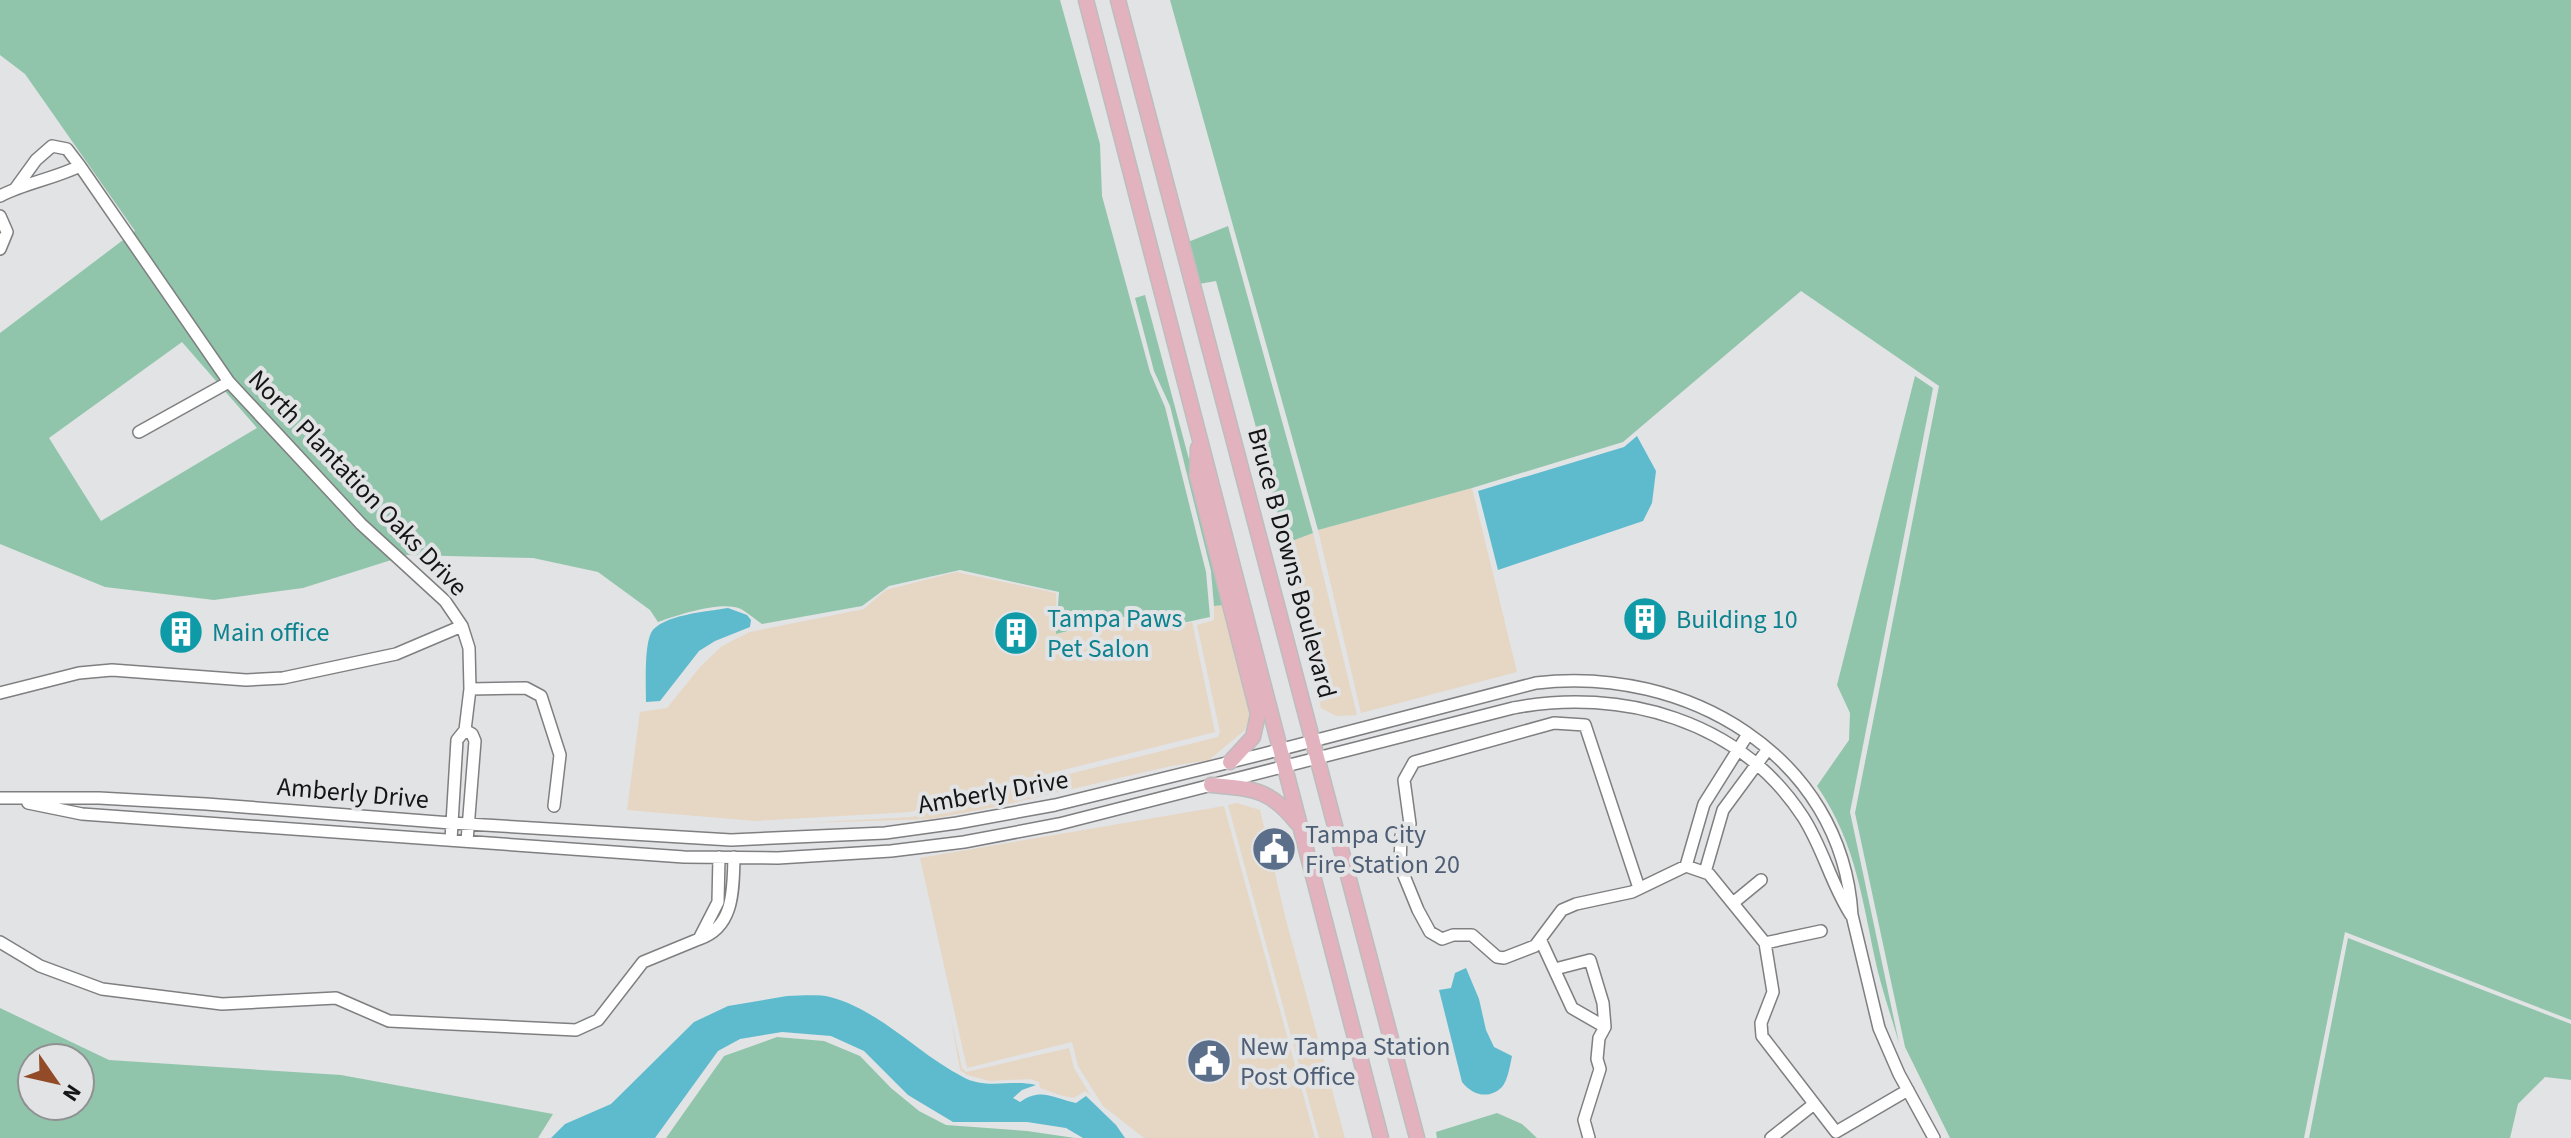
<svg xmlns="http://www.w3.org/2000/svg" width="2571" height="1138" viewBox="0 0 2571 1138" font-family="'Source Sans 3',sans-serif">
<rect width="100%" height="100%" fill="#e2e3e5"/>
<path fill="#e6d6c4" d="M1472,488L1517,672L1361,713L1318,530Z
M1313,533L1357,715L1336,716L1321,708L1284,544Z
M956,572L1056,593L1057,634L1150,613L1159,631L1192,622L1215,732L1027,779L910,812L755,821L627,810L640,712L667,708L700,667L722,646L750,632L864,609L886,590Z
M1224,605L1252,713L1245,730L1209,760L1171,766L995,807L931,819L803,823L912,817L1029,784L1218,737L1220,732L1197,625L1214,620V606Z
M1237,803L1260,810L1286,920L1345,1138H1319L1228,805Z
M1224,806L1315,1138H1144L1103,1106L1078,1066L1072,1042L967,1068L920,858Z
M951,1018L962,1068L966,1072L1069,1048L1074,1068L1091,1096L1085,1091L1074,1098L1063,1096L1040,1088L1039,1082L1030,1079L990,1081L967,1075L960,1070Z"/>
<path fill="#91c5ab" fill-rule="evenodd" d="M0,0H1060L1100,144L1102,196L1150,372L1165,407L1206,572L1210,617L1160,628L1152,610L1056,634L1059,592L960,570L889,586L862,606L762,624C756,620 748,613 741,609C723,600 677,615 658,622L650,610L598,572L533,558L407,555L303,588L214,600L105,587L0,544V333L135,231L25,74L0,55ZM182,342L257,428L101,521L49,438Z
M1170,0H2571V1020L2345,932L2304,1138H1950L1905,1047L1855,813L1939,386L1801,291L1623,442L1472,488L1318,530Z
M1228,226L1313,533L1284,544L1266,464L1216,281L1199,284L1188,242Z
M1145,295L1191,467L1224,605L1214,606L1211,571L1170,406L1154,371L1135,298Z
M1915,376L1933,388L1850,812L1899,1043C1892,1019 1884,996 1878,972C1862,903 1858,846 1817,786L1849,740L1850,713L1837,685Z
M2348,938L2571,1024V1080L2545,1077L2518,1104L2510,1138H2309Z
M0,1008L109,1060L341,1075L553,1114L538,1138H0ZM32,1058H80V1106H32Z
M777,1037L824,1041L860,1056L891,1088L919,1111L946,1125L1027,1131L1075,1138H666L724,1056Z
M1497,1113L1522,1124L1537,1138H1437L1436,1132Z"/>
<path fill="#5ebbcd" d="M1637,436L1656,471L1652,503L1643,521L1498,570L1478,491L1624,447Z
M728,608L747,615L751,620L750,627L715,641L699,651L660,701L646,702C646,686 644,647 651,633C660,615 710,611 728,608Z
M1466,968L1479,999L1486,1030L1494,1047L1512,1056C1510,1065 1508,1080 1502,1087C1489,1100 1472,1095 1462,1082L1439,990L1451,988L1455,973Z
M787,996C800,996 817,994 830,997C880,1010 918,1054 963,1077C987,1090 1011,1079 1036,1085L1022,1090L1013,1098L1020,1102C1040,1087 1054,1098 1076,1103L1086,1096L1116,1125L1125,1138H1083L1066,1128L1027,1122H953L908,1095L864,1051L831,1036L782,1032L740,1039L718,1051L655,1138H551L565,1124L611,1104L694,1022L728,1006Z"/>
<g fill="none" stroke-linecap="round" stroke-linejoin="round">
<g stroke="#7f7f81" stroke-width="14">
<path id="minor" d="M15,189L36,160L52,146L67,149L80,166
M0,196C25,183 53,179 80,166L229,382L361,524L445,601L462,626L469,648L470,689L465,730L457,740L451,840
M0,216L7,232L0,249
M139,432L229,382
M470,689L526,688L541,696L560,755L554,806
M0,693L79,673L112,670L246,680L283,678L396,654L462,626
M465,730L472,734L475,741L467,841
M0,798H99L206,804L451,823L731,840L885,833L957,823L1055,805L1263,754L1536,683C1685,665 1842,755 1852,915L1879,1028L1899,1074L1934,1138
M28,803L82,814L684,857L778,858L891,851L964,842L1059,824L1513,708C1621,687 1740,720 1803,817C1823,848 1831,884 1851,915
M719,857L718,902L699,939C735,927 733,888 734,857
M1686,866L1704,804L1748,734
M1705,872L1723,810L1768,749
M1639,888L1585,725L1554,723L1414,762L1404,780L1410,824L1401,836L1400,866L1418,910L1430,932L1442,939L1453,935H1472L1497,957L1504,958L1535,946L1562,910L1576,904L1632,892L1686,866L1709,874L1765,943L1773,992L1761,1023L1762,1036L1836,1132L1908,1090
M1733,903L1761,880
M1541,941L1572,1008L1605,1027L1599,1038L1597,1059L1600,1069L1584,1120L1589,1138
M0,942L40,966L102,989L222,1004L336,998L389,1021L576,1030L598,1020L643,962L699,939
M1765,943L1821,931
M1555,969L1590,960L1603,1003L1605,1027
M1771,1138L1814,1104"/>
</g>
<g stroke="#bdbdbd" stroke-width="17">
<path id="major" d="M1086,0L1381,1138
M1118,0L1417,1138
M1198,448L1197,475L1258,714L1253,737L1230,762
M1211,785C1253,789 1269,788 1297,823"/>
</g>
<use href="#minor" stroke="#fff" stroke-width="11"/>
<use href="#major" stroke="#e2b2bf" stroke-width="14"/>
</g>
<defs>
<g id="building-disc" transform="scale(2.3)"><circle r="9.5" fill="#0f9aa8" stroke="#e2e3e5"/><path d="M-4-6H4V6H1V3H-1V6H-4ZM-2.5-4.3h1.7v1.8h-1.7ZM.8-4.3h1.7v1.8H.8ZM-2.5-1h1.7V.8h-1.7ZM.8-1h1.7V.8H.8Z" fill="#fff"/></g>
<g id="civic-disc" transform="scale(2.3)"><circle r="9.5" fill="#5c6f8a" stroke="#e2e3e5"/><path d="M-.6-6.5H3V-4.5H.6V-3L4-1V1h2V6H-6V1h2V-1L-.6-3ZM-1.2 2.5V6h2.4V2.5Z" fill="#fff"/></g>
</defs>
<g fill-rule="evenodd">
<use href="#building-disc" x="1645" y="619"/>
<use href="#building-disc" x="181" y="632"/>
<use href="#building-disc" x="1016" y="633"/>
<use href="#civic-disc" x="1274" y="849"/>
<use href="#civic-disc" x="1209" y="1061"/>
</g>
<g text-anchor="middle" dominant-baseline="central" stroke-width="8" stroke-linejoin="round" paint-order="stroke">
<g font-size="26" fill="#151515" stroke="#e2e3e5">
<text transform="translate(358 483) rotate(46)">North Plantation Oaks Drive</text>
<text transform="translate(1292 563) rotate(75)">Bruce B Downs Boulevard</text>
<text transform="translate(993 792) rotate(-10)">Amberly Drive</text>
<text transform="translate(353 793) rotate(5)">Amberly Drive</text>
</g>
<g font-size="26" fill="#0d838f" stroke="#e2e3e5" text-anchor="start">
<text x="1047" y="618">Tampa Paws<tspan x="1047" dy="30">Pet Salon</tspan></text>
<text x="1676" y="619">Building 10</text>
<text x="212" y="632">Main office</text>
</g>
<g font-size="26" fill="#4e5e75" stroke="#e2e3e5" text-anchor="start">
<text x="1305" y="834">Tampa City<tspan x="1305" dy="30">Fire Station 20</tspan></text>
<text x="1240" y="1046">New Tampa Station<tspan x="1240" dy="30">Post Office</tspan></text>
</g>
</g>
<g transform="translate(56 1082) rotate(124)"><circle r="38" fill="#e2e3e5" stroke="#909192" stroke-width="2"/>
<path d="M0-6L14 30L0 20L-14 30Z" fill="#934b27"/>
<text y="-12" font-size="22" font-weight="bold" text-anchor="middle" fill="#151515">N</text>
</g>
</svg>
